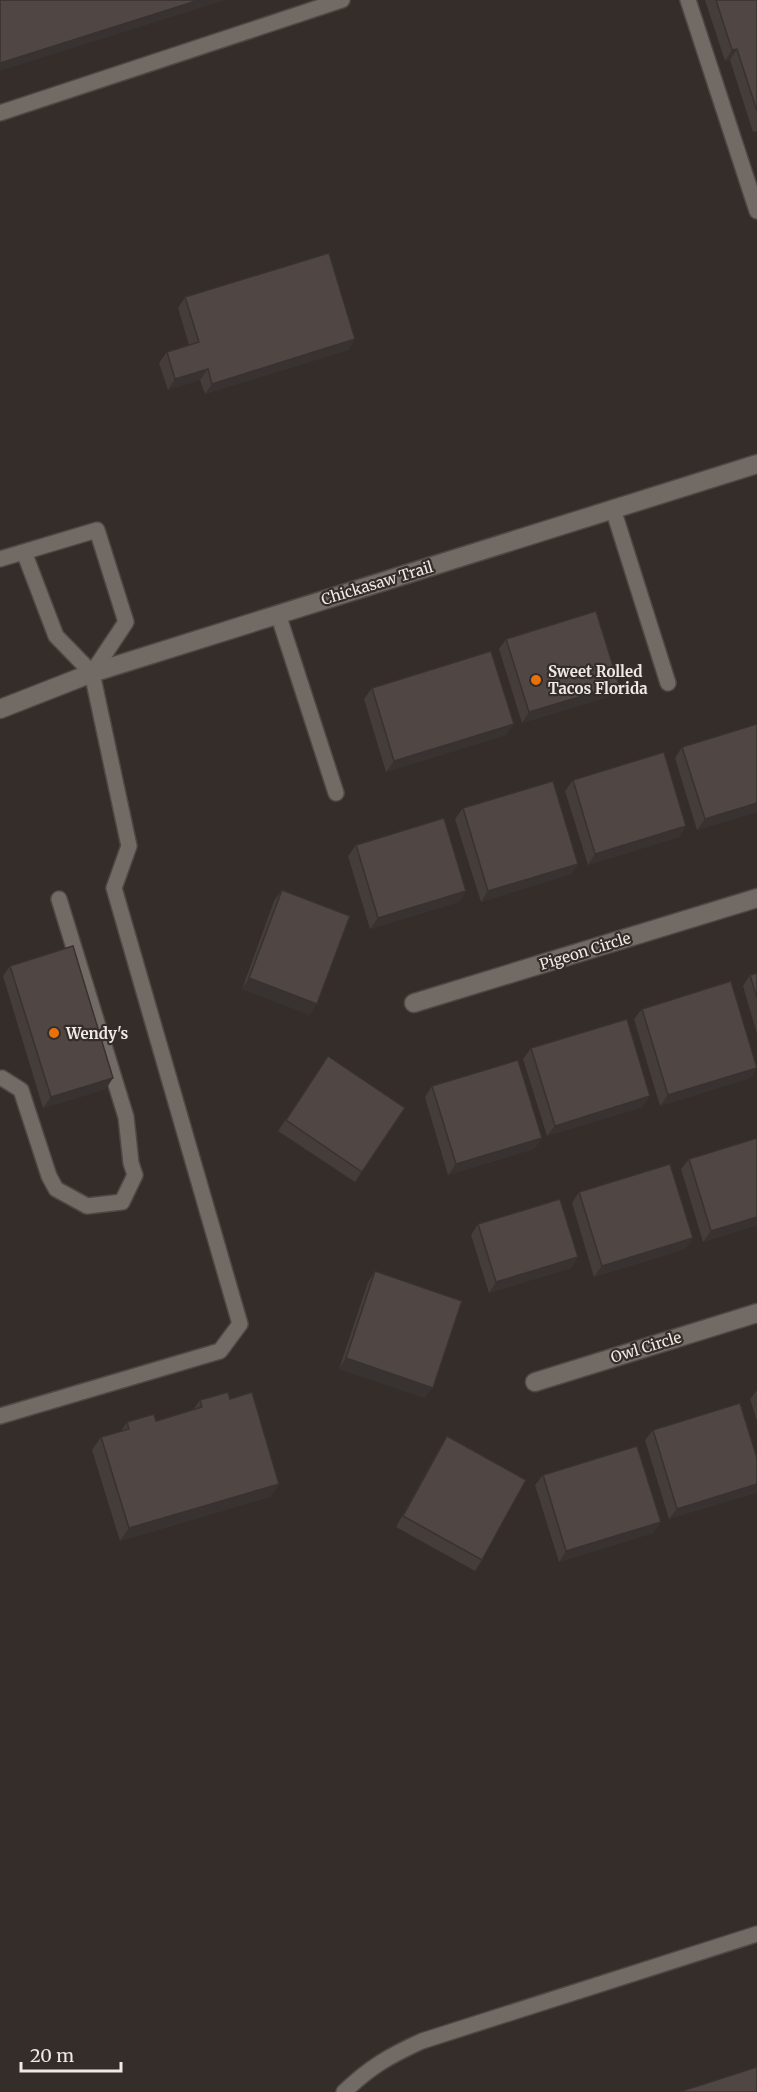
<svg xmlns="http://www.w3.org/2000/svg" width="757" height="2092" viewBox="0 0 757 2092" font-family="Merriweather,serif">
<rect width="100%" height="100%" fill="#342d29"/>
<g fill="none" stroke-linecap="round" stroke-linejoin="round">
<g stroke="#4e4845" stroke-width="18">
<path id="service" d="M688,0L757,211
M0,113L342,0
M613,509L668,683
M0,559L97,530L126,622L92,673
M278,614L336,793
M2,1078L21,1090L49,1176L56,1189L87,1206L122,1202L135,1175L131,1163L126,1117L59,899
M0,1416L220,1351L240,1324L114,888L129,846L92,673L56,636L24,552
M344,2092C370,2067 389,2056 422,2041L757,1934"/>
</g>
<g stroke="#4e4845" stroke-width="21">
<path id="minor" d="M414,1003L757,898
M535,1382L757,1313"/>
</g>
<g stroke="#4e4845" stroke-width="21">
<path id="tertiary" d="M0,709L92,673L757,464"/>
</g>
<use href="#service" stroke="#726a65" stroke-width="15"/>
<use href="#minor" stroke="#726a65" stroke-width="18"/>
<use href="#tertiary" stroke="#726a65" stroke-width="18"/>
</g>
<path fill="#453d3a" d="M705,0H757V131L753,132L730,60L725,61Z
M185,297L355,339L348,350L205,394L200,380L168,390L159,363L167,352L189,345L178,308Z
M506,639L619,685L611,696L522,723L499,649Z
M372,688L506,735L386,772L364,699Z
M682,747L757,812L697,830L675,758Z
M573,780L686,826L679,837L588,865L565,791Z
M463,808L578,864L571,874L481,902L455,819Z
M356,845L466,891L459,902L370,929L348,856Z
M282,890L310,1015L242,989L274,901Z
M10,966L106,1089L43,1108L3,976Z
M757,973V1034L743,986L750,975Z
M642,1009L757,1068L750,1078L660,1106L634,1019Z
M531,1048L643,1107L547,1136L523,1059Z
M328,1056L405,1108L355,1182L278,1131Z
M432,1086L542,1138L534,1149L448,1175L425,1097Z
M689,1159L757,1225L703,1242L681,1169Z
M579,1192L693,1238L685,1249L594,1277L572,1203Z
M478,1224L578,1257L571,1268L489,1293L471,1235Z
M375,1271L425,1398L339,1369L368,1282Z
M757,1390V1421L750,1399Z
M230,1399L279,1484L270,1497L120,1541L92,1450L101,1437L121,1431L127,1422L156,1421L193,1410L200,1400Z
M653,1430L757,1458V1492L669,1519L645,1440Z
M447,1436L482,1560L475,1571L396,1527L440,1447Z
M543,1475L661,1522L653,1533L559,1562L535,1485Z"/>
<path fill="#383230" d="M199,0H226L0,71V63Z
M737,49L730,60L725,61L732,50Z
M355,339L348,350L205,394L212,384Z
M208,369L200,380L168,390L175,379Z
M619,685L611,696L522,723L529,712Z
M514,724L506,735L386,772L394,761Z
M757,803V812L697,830L705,819Z
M686,826L679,837L588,865L595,854Z
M578,864L571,874L481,902L488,891Z
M466,891L459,902L370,929L378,918Z
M249,978L317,1004L310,1015L242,989Z
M757,1068L750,1078L660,1106L668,1095Z
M113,1078L106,1089L43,1108L51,1097Z
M650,1096L643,1107L547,1136L555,1126Z
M542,1138L534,1149L448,1175L456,1164Z
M757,1217V1225L703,1242L711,1231Z
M693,1238L685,1249L594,1277L602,1266Z
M578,1257L571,1268L489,1293L496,1282Z
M346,1358L433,1388L425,1398L339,1369Z
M279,1484L270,1497L120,1541L129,1528Z
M757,1484V1493L669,1519L677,1509Z
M661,1522L653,1533L559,1562L566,1551Z"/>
<path fill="#504744" stroke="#383230" stroke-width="1.5" d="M0,0H199L0,63Z
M716,0H757V111L737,49L732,50Z
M329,253L355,339L212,384L208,369L175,379L167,352L199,342L185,297Z
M596,611L619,685L529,712L506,639Z
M491,651L514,724L394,761L372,688Z
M757,724V803L705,819L682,747Z
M664,752L686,826L595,854L573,780Z
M553,781L578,864L488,891L463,808Z
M444,818L466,891L378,918L356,845Z
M282,890L350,916L317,1004L249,978Z
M73,946L113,1078L51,1097L10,966Z
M757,973V998L750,975Z
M731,981L757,1068L668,1095L642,1009Z
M627,1019L650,1096L555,1126L531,1048Z
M328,1056L405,1108L362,1172L286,1120Z
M518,1060L542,1138L456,1164L432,1086Z
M757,1138V1217L711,1231L689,1159Z
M670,1164L693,1238L602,1266L579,1192Z
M560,1199L578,1257L496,1282L478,1224Z
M375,1271L462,1301L433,1388L346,1358Z
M228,1392L230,1399L252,1392L279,1484L129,1528L101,1437L129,1429L127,1422L154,1414L156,1421L202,1407L200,1400Z
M740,1403L757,1458V1484L677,1509L653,1430Z
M447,1436L526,1480L482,1560L403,1516Z
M637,1446L661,1522L566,1551L543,1475Z
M757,2067V2092H679Z"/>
<g fill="#e8710a" stroke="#342d29" stroke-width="2">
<circle cx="536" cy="680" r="6"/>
<circle cx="54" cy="1033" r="6"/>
</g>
<g text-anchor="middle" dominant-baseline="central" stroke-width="4.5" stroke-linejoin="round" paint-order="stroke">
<g font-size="15" fill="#eee9e6" stroke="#342d29">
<text transform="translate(377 583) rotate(-17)">Chickasaw Trail</text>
<text transform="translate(585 951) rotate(-17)">Pigeon Circle</text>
<text transform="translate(646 1347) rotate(-17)">Owl Circle</text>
</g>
<g font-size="15" font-weight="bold" fill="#eee9e6" stroke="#342d29" text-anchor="start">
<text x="548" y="671">Sweet Rolled<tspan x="548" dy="17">Tacos Florida</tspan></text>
<text x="66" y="1033">Wendy's</text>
</g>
</g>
<path d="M21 2062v9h100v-9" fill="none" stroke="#eee9e6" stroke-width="3"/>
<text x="30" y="2062" font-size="18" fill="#eee9e6" stroke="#342d29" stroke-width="4.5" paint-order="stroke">20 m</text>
</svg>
